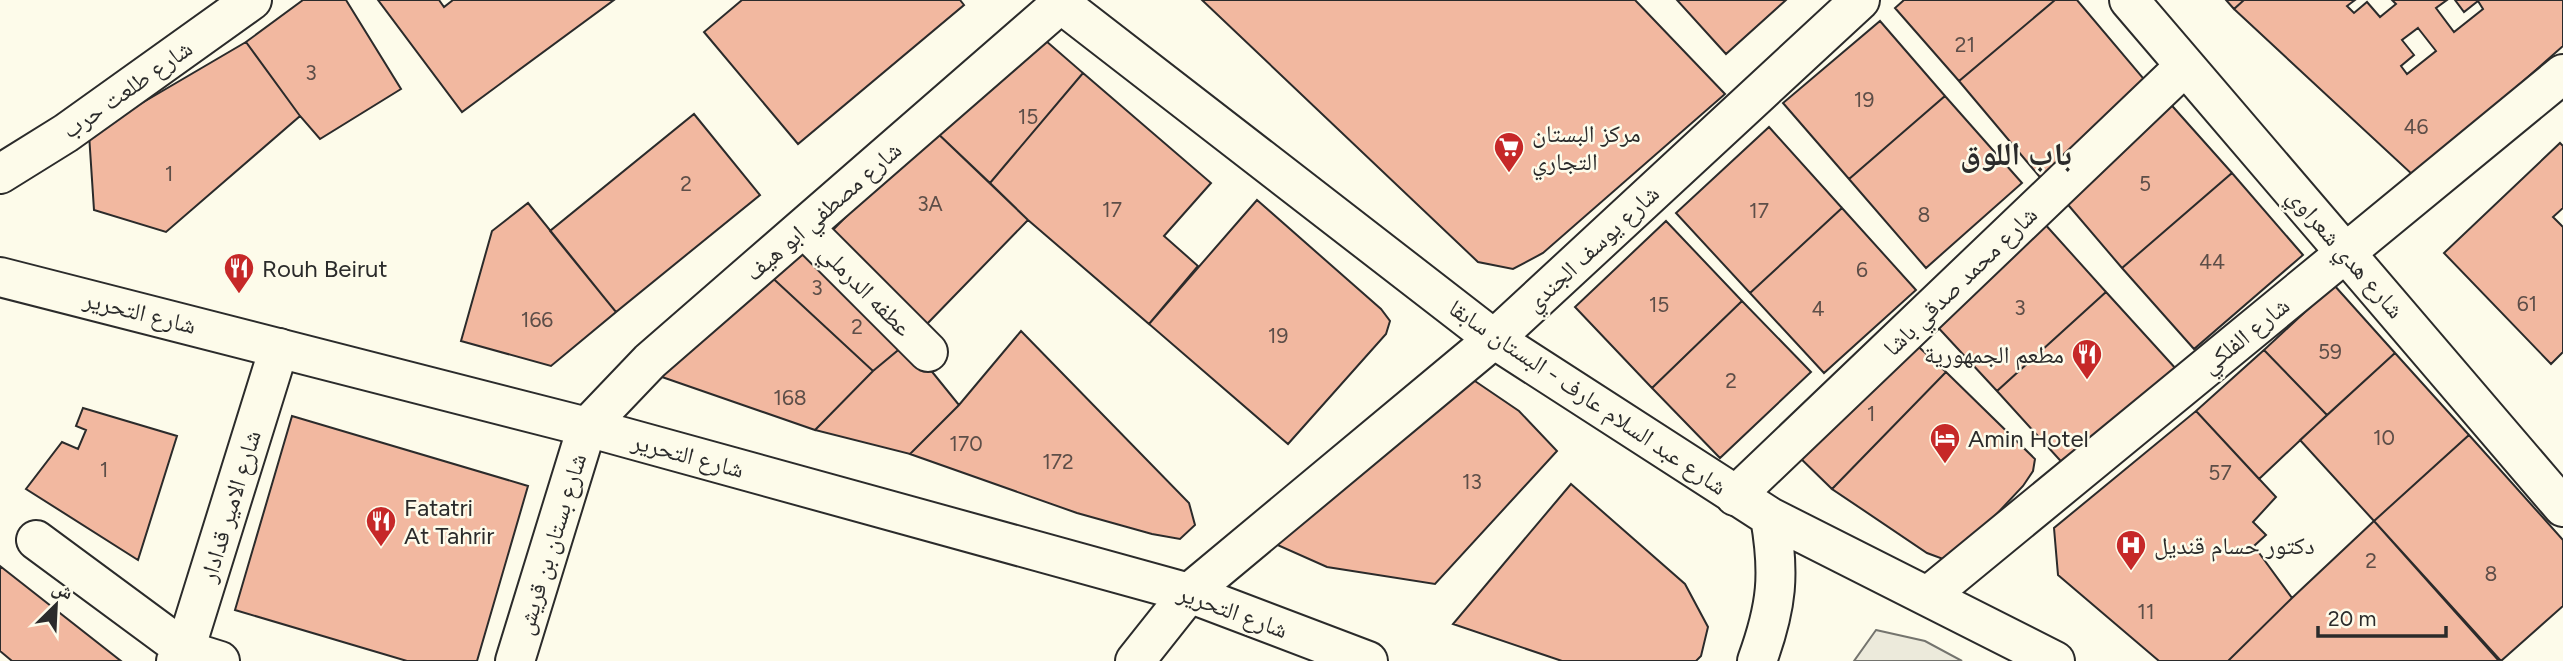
<svg xmlns="http://www.w3.org/2000/svg" width="2563" height="661" viewBox="0 0 2563 661" font-family="Figtree,'Noto Naskh Arabic',sans-serif">
<rect width="100%" height="100%" fill="#fdfbea"/>
<path fill="#eceadb" stroke="#74746e" stroke-width="2" d="M1876,630L1925,641L1962,661H1854Z"/>
<path fill="#f2b8a0" stroke="#2b2b2b" stroke-width="2" fill-rule="evenodd" d="M303,0H346L401,89L320,139L300,116L246,42Z
M378,0H439L444,7L453,0H614L462,112Z
M742,0H960L964,5L798,144L704,32Z
M1202,0H1635L1725,94L1543,253L1513,269L1478,262Z
M1677,0H1786L1726,54Z
M1904,0H2055L1959,81L1895,8Z
M2055,0H2077L2154,91L2044,182L1959,81Z
M2226,0H2244L2234,9Z
M2244,0H2355L2347,6L2354,13L2367,2L2380,17L2396,4L2392,0H2447L2436,8L2454,32L2483,9L2478,1L2464,12L2455,0H2563V46L2415,177L2234,9ZM2418,28L2436,51L2407,74L2401,66L2414,55L2402,40Z
M1880,21L1945,96L1849,179L1783,103Z
M1038,34L1083,73L990,183L932,128Z
M246,42L300,116L166,232L94,210L89,134Z
M1083,73L1211,183L1164,236L1198,266L1149,324L1028,220L990,183Z
M1945,96L2022,183L1926,268L1849,179Z
M2166,99L2232,173L2122,268L2058,193Z
M694,114L760,195L616,312L550,231Z
M1769,127L1842,208L1750,293L1676,213Z
M932,128L1028,220L925,326L830,233Z
M2560,143L2563,146V208L2553,217L2563,227V352L2551,364L2444,253Z
M2232,173L2303,255L2194,349L2122,268Z
M1257,200L1381,309L1390,321L1386,334L1288,444L1149,324Z
M528,203L616,312L551,366L461,341L492,231Z
M1842,208L1916,290L1824,373L1750,293Z
M1666,221L1742,301L1652,388L1575,307Z
M2043,222L2106,292L1997,391L1933,322Z
M806,233L908,342L873,371L765,271Z
M765,271L873,371L815,430L662,377L663,357Z
M2334,285L2395,353L2327,415L2264,350Z
M2106,292L2177,370L2068,469L1997,391Z
M1742,301L1811,372L1720,458L1652,388Z
M1021,331L1189,503L1195,525L1180,539L1152,534L1077,513L910,454L959,405Z
M1909,338L1946,372L1832,489L1795,453Z
M908,342L959,405L910,454L815,430L873,371Z
M2264,350L2327,415L2259,479L2196,411Z
M2395,353L2469,435L2374,521L2300,440Z
M1946,372L2035,459L2033,471L2023,486L1959,554L1943,559L1927,553L1832,489Z
M1469,377L1519,411L1557,451L1435,584L1327,567L1262,538Z
M83,408L177,436L138,560L26,489L62,442L78,449L86,430L76,426Z
M2196,411L2276,497L2253,522L2266,535L2254,546L2292,598L2228,661H2159L2058,575L2054,528Z
M292,416L528,486L477,661H407L235,610Z
M2469,435L2563,540V606L2501,661L2374,521Z
M1571,484L1685,584L1708,627L1701,656L1696,661H1562L1453,624Z
M2374,521L2499,661H2228L2292,598Z
M0,566L121,661H12L0,651Z"/>
<g fill="none" stroke-linecap="round" stroke-linejoin="round">
<g stroke="#2b2b2b" stroke-width="42">
<path id="minor" d="M2129,0L2563,507
M804,228L928,352
M1735,496L2185,66
M36,540L185,650L220,661
M1928,596L2563,74
M176,661L185,650L279,348
M515,661L587,427L650,361L1065,0
M1135,661L1189,593L1494,339L1860,0"/>
</g>
<g stroke="#2b2b2b" stroke-width="42">
<path id="tertiary" d="M1056,0L1494,339L1770,517L2055,661
M0,174L66,133L252,0
M0,277L587,427L1189,593L1368,661
M1757,661C1777,606 1780,574 1770,517"/>
</g>
<use href="#minor" stroke="#fdfbea" stroke-width="38"/>
<use href="#tertiary" stroke="#fdfbea" stroke-width="38"/>
</g>
<defs>
<g id="supermarket-pin" transform="scale(1.575)"><path d="M0 17L-7.5 6A9.5 9.5 0 1 1 7.5 6Z" fill="#c62828" stroke="#fdfbea"/><path d="M-6-5.5h2.5l.6 2H6L4.5 2H-2.5L-4.4-4H-6ZM-1.5 3.2a1.3 1.3 0 1 0 .1 0ZM3 3.2a1.3 1.3 0 1 0 .1 0Z" fill="#fff"/></g>
<g id="restaurant-pin" transform="scale(1.575)"><path d="M0 17L-7.5 6A9.5 9.5 0 1 1 7.5 6Z" fill="#c62828" stroke="#fdfbea"/><path d="M-5-6h1v4h1v-4h1v4h1v-4h1v5L-1.5 .5V6h-2V.5L-5-1ZM5-6V6H3V1.5H1.5Q1.5-4 5-6Z" fill="#fff"/></g>
<g id="hotel-pin" transform="scale(1.575)"><path d="M0 17L-7.5 6A9.5 9.5 0 1 1 7.5 6Z" fill="#c62828" stroke="#fdfbea"/><path d="M-6-4.5h1.5V1H6V5H4.5V3h-9V5H-6ZM-4 0a1.8 1.8 0 1 1 3.6 0ZM.5 0V-2.5h3Q6-2.5 6 0Z" fill="#fff"/></g>
<g id="hospital-pin" transform="scale(1.575)"><path d="M0 17L-7.5 6A9.5 9.5 0 1 1 7.5 6Z" fill="#c62828" stroke="#fdfbea"/><path d="M-5-5h3v3.5h4V-5h3V5h-3V1.5h-4V5h-3Z" fill="#fff"/></g>
</defs>
<g fill-rule="evenodd">
<use href="#supermarket-pin" x="1509" y="147"/>
<use href="#restaurant-pin" x="239" y="268"/>
<use href="#restaurant-pin" x="2087" y="354"/>
<use href="#hotel-pin" x="1945" y="438"/>
<use href="#restaurant-pin" x="381" y="521"/>
<use href="#hospital-pin" x="2131" y="545"/>
</g>
<g text-anchor="middle" dominant-baseline="central" stroke-width="5" stroke-linejoin="round" paint-order="stroke">
<g font-size="21" fill="#5d4e48">
<text x="1965" y="44">21</text>
<text x="311" y="72">3</text>
<text x="1864" y="99">19</text>
<text x="1028" y="116">15</text>
<text x="2416" y="126">46</text>
<text x="169" y="173">1</text>
<text x="686" y="183">2</text>
<text x="2145" y="183">5</text>
<text x="930" y="203">3A</text>
<text x="1112" y="209">17</text>
<text x="1759" y="210">17</text>
<text x="1924" y="214">8</text>
<text x="2212" y="261">44</text>
<text x="1862" y="269">6</text>
<text x="817" y="287">3</text>
<text x="2527" y="303">61</text>
<text x="1659" y="304">15</text>
<text x="2020" y="307">3</text>
<text x="1818" y="308">4</text>
<text x="537" y="319">166</text>
<text x="857" y="326">2</text>
<text x="1278" y="335">19</text>
<text x="2330" y="351">59</text>
<text x="1731" y="380">2</text>
<text x="790" y="397">168</text>
<text x="1871" y="413">1</text>
<text x="2384" y="437">10</text>
<text x="966" y="443">170</text>
<text x="1058" y="461">172</text>
<text x="104" y="469">1</text>
<text x="2220" y="472">57</text>
<text x="1472" y="481">13</text>
<text x="2371" y="560">2</text>
<text x="2491" y="573">8</text>
<text x="2146" y="611">11</text>
</g>
<g font-size="24" fill="#2b2b2b" stroke="#fdfbea">
<text transform="translate(127 89) rotate(-35)">شارع طلعت حرب</text>
<text transform="translate(823 211) rotate(-41)">شارع مصطفي ابو هيف</text>
<text transform="translate(1592 248) rotate(-43)">شارع يوسف الجندي</text>
<text transform="translate(2346 253) rotate(49)">شارع هدي شعراوي</text>
<text transform="translate(1960 281) rotate(-44)">شارع محمد صدقي باشا</text>
<text transform="translate(866 290) rotate(45)">عطفه الدرملي</text>
<text transform="translate(140 312) rotate(14)">شارع التحرير</text>
<text transform="translate(2245 335) rotate(-39)">شارع الفلكي</text>
<text transform="translate(1588 397) rotate(34)">شارع عبد السلام عارف - البستان سابقا</text>
<text transform="translate(688 455) rotate(15)">شارع التحرير</text>
<text transform="translate(230 506) rotate(-73)">شارع الامير قدادار</text>
<text transform="translate(551 544) rotate(-73)">شارع بستان بن قريش</text>
<text transform="translate(1233 611) rotate(20)">شارع التحرير</text>
</g>
<g font-size="24" fill="#2b2b2b" stroke="#fdfbea" text-anchor="start">
<text x="1532" y="133">مركز البستان<tspan x="1532" dy="28">التجاري</tspan></text>
<text x="262" y="268">Rouh Beirut</text>
<text x="2064" y="354" text-anchor="end">مطعم الجمهورية</text>
<text x="1968" y="438">Amin Hotel</text>
<text x="404" y="507">Fatatri<tspan x="404" dy="28">At Tahrir</tspan></text>
<text x="2154" y="545">دكتور حسام قنديل</text>
</g>
<g font-size="32" font-weight="bold" fill="#2b2b2b" stroke="#fdfbea">
<text x="2016" y="154">باب اللوق</text>
</g>
</g>
<g transform="translate(56 605) rotate(24)" stroke="#fdfbea" stroke-width="5" paint-order="stroke">
<path d="M0-5L12 26L0 18L-12 26Z" fill="#2b2b2b"/>
<text y="-10" font-size="19" font-weight="bold" text-anchor="middle" fill="#2b2b2b">ش</text>
</g>
<path d="M2318 626v10h128v-10" fill="none" stroke="#2b2b2b" stroke-width="3.5"/>
<text x="2328" y="626" font-size="21" fill="#2b2b2b" stroke="#fdfbea" stroke-width="5" paint-order="stroke">20 m</text>
</svg>
